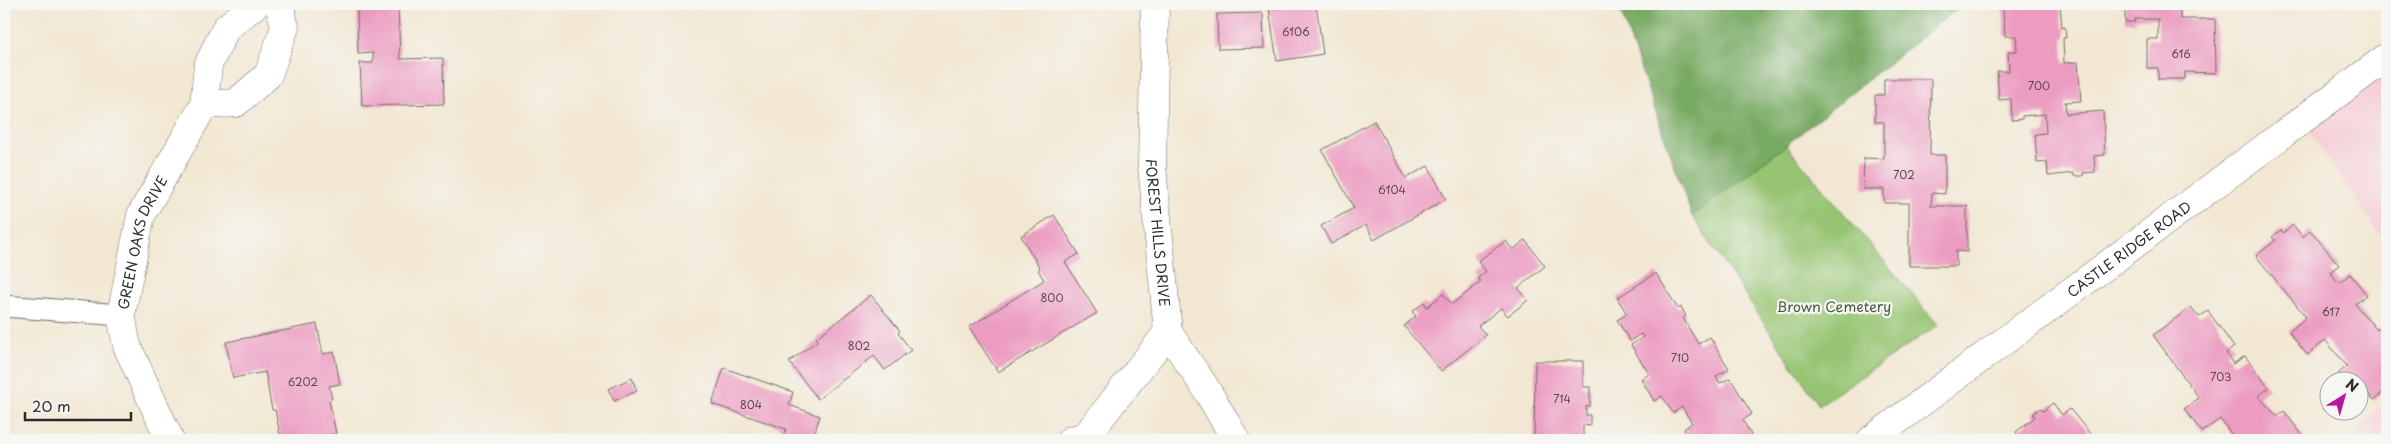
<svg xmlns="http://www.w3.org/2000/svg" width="2391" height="444" viewBox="0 0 2391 444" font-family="'Playpen Sans',sans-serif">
<rect width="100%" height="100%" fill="#f6f6f2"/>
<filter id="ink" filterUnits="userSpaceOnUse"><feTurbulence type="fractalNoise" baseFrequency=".02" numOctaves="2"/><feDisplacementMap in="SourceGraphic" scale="10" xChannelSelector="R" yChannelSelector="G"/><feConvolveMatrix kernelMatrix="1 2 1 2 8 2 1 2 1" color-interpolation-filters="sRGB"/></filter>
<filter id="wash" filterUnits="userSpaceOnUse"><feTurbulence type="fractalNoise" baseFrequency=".0096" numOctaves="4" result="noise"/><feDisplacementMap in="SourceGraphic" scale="20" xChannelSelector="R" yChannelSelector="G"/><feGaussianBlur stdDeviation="1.12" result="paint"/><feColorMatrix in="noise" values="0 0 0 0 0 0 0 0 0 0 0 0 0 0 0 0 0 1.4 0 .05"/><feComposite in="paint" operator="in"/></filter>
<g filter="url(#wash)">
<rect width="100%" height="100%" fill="#f2e7d2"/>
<path fill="#f6cfd5" d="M2387,57V245L2302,121Z
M2387,400V440H2347Z"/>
<path fill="#96c472" stroke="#60784e" d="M1786,145L1938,325L1819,405L1692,216Z"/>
<path fill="#78aa64" stroke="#526a48" d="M1618,4H1963L1786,145L1692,216Z"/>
<g id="blocks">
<path fill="#ec9bc1" d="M357,4H398L400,59L443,58L444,104L362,106L360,63H373V53L358,54Z
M1301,4H1316L1323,54L1277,61L1269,9Z
M2014,4H2060L2062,28L2065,27L2066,38H2063L2064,63L2078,62L2081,101L2065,102L2066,114L2103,111L2105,155L2094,156L2095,172L2083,173V176H2074L2073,173L2048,176L2047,162L2037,163L2035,134L2046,133L2045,114L2022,116V119L2012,120L2011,99L1999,100L1997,71H2009L2008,52L2017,51L2016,36H2005L2003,8L2014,7Z
M2125,4H2195V9H2180V19H2215L2216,73L2185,72V79H2158V68H2147V39H2158V19H2134L2135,22H2125Z
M1263,13L1264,48L1218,49L1217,14Z
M1884,79H1931L1930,155H1945V194L1932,193L1931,206H1967V252L1956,251V266H1909V203H1884V189H1863L1864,158L1884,159V122H1875V95H1884Z
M1374,121L1406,178L1428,166L1446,199L1374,240L1366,225L1331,244L1321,226L1354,208L1322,150Z
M1054,215L1079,254L1065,262L1097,313L998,372L969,327L1044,280L1038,270L1040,268L1021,236Z
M2293,225L2303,237L2310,230L2339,265L2330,272L2339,283L2350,274L2367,295L2355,304L2377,330L2379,328L2386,336L2382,339L2387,345V389L2374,400L2364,389L2358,394V382H2343L2337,375L2347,366L2325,340L2307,355L2289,332L2306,317L2256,256L2276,240L2272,237L2281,230L2284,233Z
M1525,240L1545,266L1518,288L1528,300L1508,316L1501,308L1478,326L1486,335L1441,371L1404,326L1416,316L1412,312L1424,302L1427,307L1443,294L1452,304L1481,282L1478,278L1486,271L1478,261L1506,241L1513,250Z
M1656,273L1678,309L1681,307L1686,316L1683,318L1698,344L1710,337L1729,369L1716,376L1720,383L1730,378L1752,414L1743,420L1751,435L1743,440H1692L1684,429L1692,423L1682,407L1673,413L1662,396L1654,401L1641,379L1649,374L1631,345L1643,337L1641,334L1630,341L1617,320L1627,314L1617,298Z
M871,295L900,331L898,333L911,350L885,370L874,356L818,399L789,362L818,340L816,338Z
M2191,307L2199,317L2208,311L2234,347L2226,353L2233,364L2245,356L2269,388L2258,396L2277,416L2284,411L2306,440H2236L2220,419L2202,432L2184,409L2199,398L2153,335Z
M317,324L323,354L334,352L340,384L329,386L332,399L329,400L336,434L302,440H281L275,410H272L265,372L233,378L226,342Z
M1535,361H1583V387H1590V406H1586V415H1590V426L1583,425V438H1597V440H1534Z
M724,368L793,392L789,405L820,416L812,440H782L786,429L712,404Z
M632,378L637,391L614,401L608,389Z
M2053,403L2062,415L2070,409L2095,440H2022L2016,432L2035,417L2033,414L2040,408L2043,411Z"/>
</g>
</g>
<g filter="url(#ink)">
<use href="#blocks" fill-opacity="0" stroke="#716d65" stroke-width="1"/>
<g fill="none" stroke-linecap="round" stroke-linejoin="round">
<g stroke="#716d65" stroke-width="23">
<path id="service" d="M4,306L121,315"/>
</g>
<g stroke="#716d65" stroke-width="29">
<g id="minor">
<path id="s1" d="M1155,4L1152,166L1168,332L1205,387L1236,440"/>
<path d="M204,105L236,103L268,75L285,27L279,4"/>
<path id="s2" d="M170,440L127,346L121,315L141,215L204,105L208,65L226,28L256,4"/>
<path d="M1071,440L1086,436L1168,332"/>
<path id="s3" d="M1871,440L2387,57"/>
</g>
</g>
<use href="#service" stroke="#fff" stroke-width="21"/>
<use href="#minor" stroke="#fff" stroke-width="28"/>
</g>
</g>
<g text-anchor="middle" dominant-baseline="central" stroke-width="4.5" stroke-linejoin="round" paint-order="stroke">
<g font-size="11" fill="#5b4750">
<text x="1296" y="31">6106</text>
<text x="2181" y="53">616</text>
<text x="2039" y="85">700</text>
<text x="1904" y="174">702</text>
<text x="1392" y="189">6104</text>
<text x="1052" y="297">800</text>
<text x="2331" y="311">617</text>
<text x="859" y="345">802</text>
<text x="1680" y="357">710</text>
<text x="2221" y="376">703</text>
<text x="303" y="381">6202</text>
<text x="1562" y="398">714</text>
<text x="751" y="404">804</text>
</g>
<g font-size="14" fill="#2b2b2b" stroke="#f6f6f2">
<text stroke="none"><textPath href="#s1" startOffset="229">FOREST HILLS DRIVE</textPath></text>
<text stroke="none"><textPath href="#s2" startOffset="211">GREEN OAKS DRIVE</textPath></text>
<text stroke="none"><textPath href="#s3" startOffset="321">CASTLE RIDGE ROAD</textPath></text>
</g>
<g font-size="14" fill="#4b5940" stroke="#f6f6f2">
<text x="1834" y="306">Brown Cemetery</text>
</g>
</g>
<rect width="2391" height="444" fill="none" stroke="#f6f6f2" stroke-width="20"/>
<g transform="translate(2344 396) rotate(37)"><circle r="24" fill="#f6f6f2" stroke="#a5a5a2"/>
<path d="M0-4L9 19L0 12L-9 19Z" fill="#b5179e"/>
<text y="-8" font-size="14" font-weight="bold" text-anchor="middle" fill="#2b2b2b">N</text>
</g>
<path d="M25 412v8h106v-8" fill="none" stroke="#2b2b2b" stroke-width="2.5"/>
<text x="32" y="412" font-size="15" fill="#2b2b2b" stroke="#f6f6f2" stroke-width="4" paint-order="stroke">20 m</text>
</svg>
